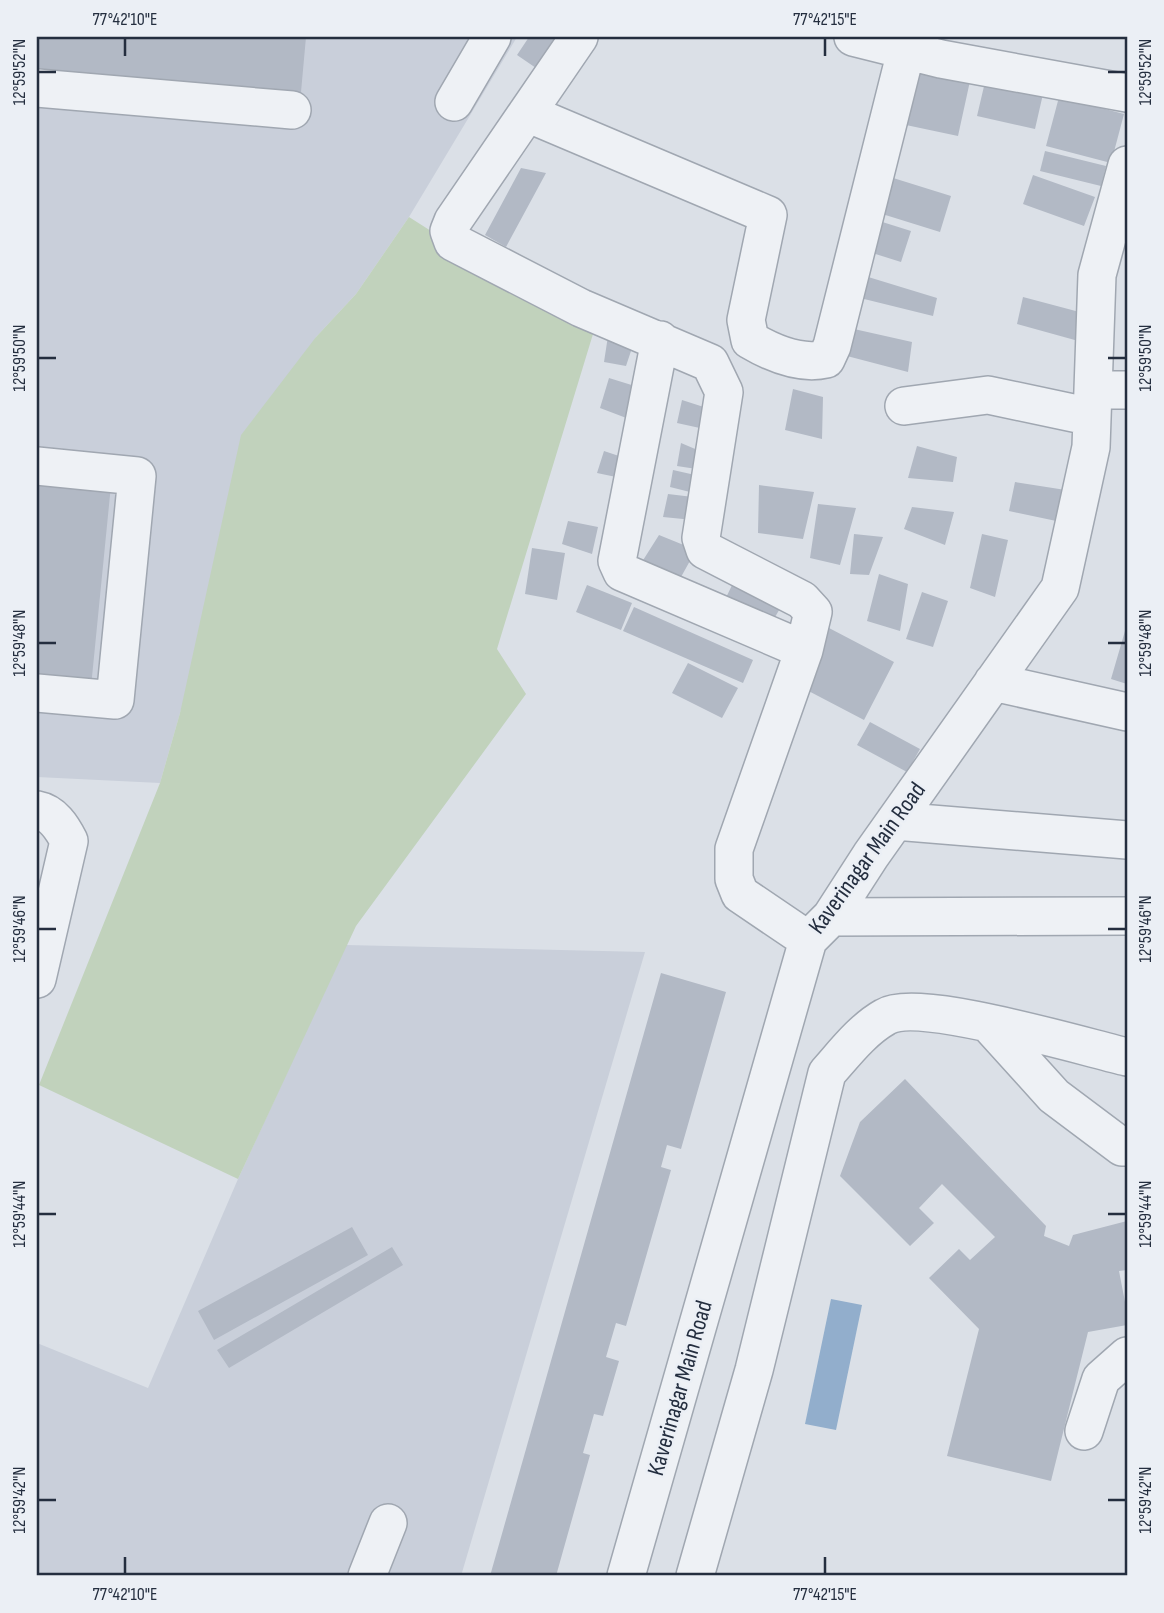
<svg xmlns="http://www.w3.org/2000/svg" width="1164" height="1613" viewBox="0 0 1164 1613" font-family="'Sofia Sans Condensed',sans-serif">
<rect width="100%" height="100%" fill="#dbe0e7"/>
<path fill="#c9cfda" d="M37,37H517L409,217L356,294L316,337L180,713L160,783L37,777Z
M346,945L645,952L461,1576H37V1343L148,1388L238,1179Z"/>
<path fill="#c1d2bc" d="M409,217L593,334L497,649L526,694L356,926L238,1179L39,1085L160,783L180,713L241,435L316,337L356,294Z"/>
<path fill="#92aecc" d="M831,1299L862,1305L836,1430L805,1424Z"/>
<path fill="#b2b9c5" d="M37,37H306L300,103L37,79Z
M529,37L557,38L536,68L517,55Z
M919,70L970,81L958,136L906,125Z
M985,82L1043,94L1035,129L977,116Z
M1059,97L1124,114L1111,163L1046,146Z
M1045,151L1106,166L1101,186L1040,171Z
M521,168L546,173L506,247L485,235Z
M1033,175L1095,197L1084,226L1023,204Z
M890,177L951,196L940,232L879,213Z
M876,220L911,231L901,262L866,251Z
M865,276L937,298L933,316L856,297Z
M1023,297L1087,314L1082,342L1017,324Z
M854,329L912,342L908,372L847,356Z
M608,336L634,342L626,366L604,362Z
M609,378L638,387L629,419L600,408Z
M793,389L823,397L822,439L785,430Z
M682,400L713,410L709,430L677,423Z
M681,443L707,454L703,470L677,466Z
M917,446L957,457L953,482L908,478Z
M604,451L622,457L616,477L597,473Z
M673,470L704,477L698,494L670,487Z
M37,478L111,485L91,687L37,682Z
M1015,482L1072,491L1061,522L1009,511Z
M759,485L814,492L803,539L758,533Z
M668,494L693,497V520L663,517Z
M818,504L856,508L840,565L810,558Z
M912,507L954,512L945,545L904,529Z
M568,521L598,527L592,554L562,544Z
M854,534L883,537L869,575L850,574Z
M982,534L1008,540L995,597L970,588Z
M659,535L696,550L676,586L640,565Z
M532,548L565,553L557,600L525,594Z
M879,574L908,584L900,631L867,621Z
M734,581L785,600L768,629L721,608Z
M587,585L632,603L621,630L576,612Z
M922,592L948,601L933,647L906,639Z
M634,607L753,660L743,683L623,631Z
M1127,624V684L1111,679Z
M829,628L894,662L864,720L799,686Z
M688,663L738,688L722,718L672,693Z
M870,722L920,749L907,772L857,745Z
M661,973L726,992L681,1149L667,1145L661,1167L671,1170L626,1326L616,1323L606,1357L619,1361L603,1416L594,1414L583,1453L590,1455L556,1576H490Z
M905,1079L1046,1226L1044,1236L1069,1246L1073,1235L1127,1221V1270L1119,1271L1125,1302L1127,1301V1325L1088,1332L1051,1481L947,1456L979,1329L929,1278L959,1249L970,1260L995,1237L942,1184L919,1208L934,1223L910,1246L840,1176L860,1122Z
M352,1227L368,1255L214,1340L198,1311Z
M392,1247L403,1265L229,1368L217,1350Z"/>
<g fill="none" stroke-linecap="round" stroke-linejoin="round">
<g stroke="#a0a7b1" stroke-width="40">
<path id="minor" d="M579,37L453,221L449,231L453,242L581,308L710,363L724,392L701,538L705,550L802,600L813,612L804,650L734,849V879L740,894L808,940
M853,37L941,59L1127,93
M37,88L292,110
M454,102L492,37
M527,113L768,215L746,320L750,340C772,353 801,365 826,359L832,346L906,51
M660,340L617,561L622,572L804,650
M1093,390H1127
M904,406L988,395L1092,417
M37,466L137,476L115,700L37,693
M993,682L1127,712
M37,810C53,813 62,827 69,841L37,979
M895,821L1127,840
M831,917L1127,916
M988,1023L1054,1096L1122,1147H1127
M1084,1431L1101,1379L1127,1356
M367,1576L388,1523
M626,1576L808,940L831,917L871,855L1060,588L1091,447L1097,275L1127,165
M695,1576L754,1370L827,1073C844,1054 862,1030 885,1017C918,997 1084,1047 1127,1057"/>
</g>
<use href="#minor" stroke="#eef1f5" stroke-width="37"/>
</g>
<path fill="none" stroke="#242e3f" stroke-width="2.5" d="M125,38V56M825,38V56M38,72H56M1108,72H1126M38,358H56M1108,358H1126M38,643H56M1108,643H1126M38,929H56M1108,929H1126M38,1214H56M1108,1214H1126M38,1500H56M1108,1500H1126M125,1557V1574M825,1557V1574"/>
<g text-anchor="middle" dominant-baseline="central" stroke-width="5" stroke-linejoin="round" paint-order="stroke">
<g font-size="24" fill="#242e3f" stroke="#ebeff5">
<text transform="translate(867 858) rotate(-54)">Kaverinagar Main Road</text>
<text transform="translate(680 1388) rotate(-74)">Kaverinagar Main Road</text>
</g>
</g>
<rect width="1164" height="1613" fill="none" stroke="#ebeff5" stroke-width="77"/>
<rect x="38" y="38" width="1088" height="1536" fill="none" stroke="#242e3f" stroke-width="2.5"/>
<g font-size="18" text-anchor="middle" fill="#242e3f">
<text x="125" y="25">77°42'10"E</text>
<text x="825" y="25">77°42'15"E</text>
<text transform="translate(19 72) rotate(-90)" y="6">12°59'52"N</text>
<text transform="translate(1145 72) rotate(-90)" y="6">12°59'52"N</text>
<text transform="translate(19 358) rotate(-90)" y="6">12°59'50"N</text>
<text transform="translate(1145 358) rotate(-90)" y="6">12°59'50"N</text>
<text transform="translate(19 643) rotate(-90)" y="6">12°59'48"N</text>
<text transform="translate(1145 643) rotate(-90)" y="6">12°59'48"N</text>
<text transform="translate(19 929) rotate(-90)" y="6">12°59'46"N</text>
<text transform="translate(1145 929) rotate(-90)" y="6">12°59'46"N</text>
<text transform="translate(19 1214) rotate(-90)" y="6">12°59'44"N</text>
<text transform="translate(1145 1214) rotate(-90)" y="6">12°59'44"N</text>
<text transform="translate(19 1500) rotate(-90)" y="6">12°59'42"N</text>
<text transform="translate(1145 1500) rotate(-90)" y="6">12°59'42"N</text>
<text x="125" y="1600">77°42'10"E</text>
<text x="825" y="1600">77°42'15"E</text>
</g>
</svg>
